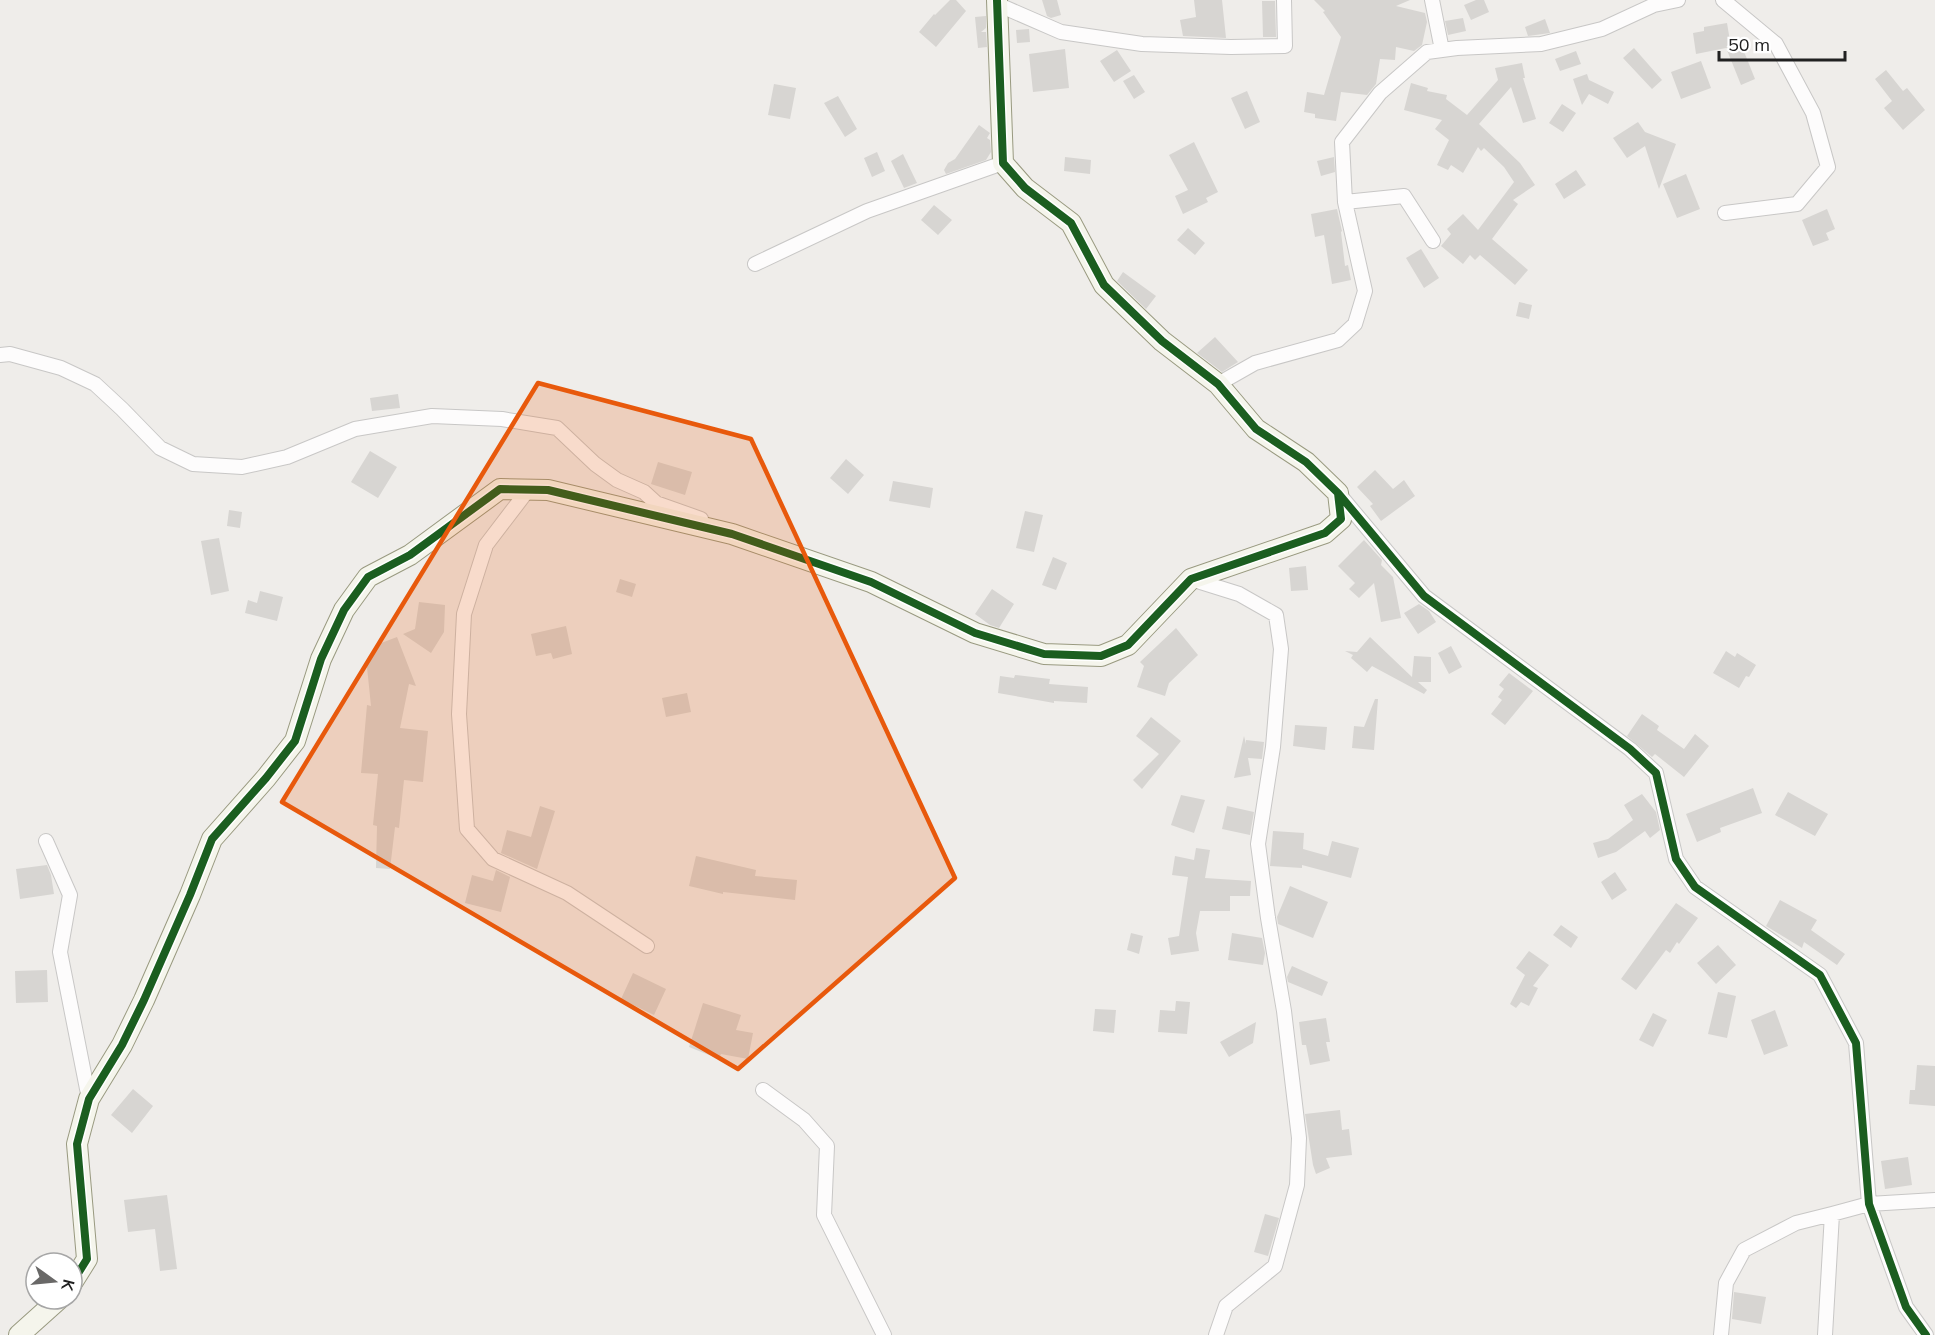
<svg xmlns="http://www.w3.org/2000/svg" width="1935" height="1335" viewBox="0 0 1935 1335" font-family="Mulish,sans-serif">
<rect width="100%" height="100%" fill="#efedea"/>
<path fill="#d7d5d2" d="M950,0H956L966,11L936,47L919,32L934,14L935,15Z
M1042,0H1057L1061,15L1051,18L1047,16Z
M1194,0H1222L1226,38L1183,36L1180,20L1196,17Z
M1314,0H1410L1396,6L1425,13L1427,22L1422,45L1414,51L1396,47L1395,60L1380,59L1376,84L1367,95L1341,92L1336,121L1315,118V114L1304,112L1307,92L1324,95L1341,37L1323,12L1325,11Z
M1476,0H1484L1489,12L1471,20L1464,5Z
M1262,1H1275L1276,37H1263Z
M986,16V28L981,32H986L987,47L978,48L975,17Z
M1463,18L1466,31L1448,35L1445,21Z
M1545,19L1550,33L1528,36L1525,27Z
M1727,23L1731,47L1696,54L1693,33L1704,31V27Z
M1029,29L1030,42L1017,43L1016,30Z
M1741,44L1755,79L1741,85L1727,50Z
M1634,48L1662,80L1652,89L1623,58Z
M1065,49L1069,88L1033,92L1029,54Z
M1117,50L1131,71L1114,82L1100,61Z
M1576,51L1581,64L1560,71L1555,59Z
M1701,61L1711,88L1681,99L1671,72Z
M1522,63L1525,78H1523L1536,119L1523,123L1511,87L1479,124L1520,163L1535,185L1513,200L1518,204L1492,239L1528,270L1515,285L1480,255L1475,260L1470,255L1463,264L1441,246L1451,234L1447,229L1463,214L1478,230L1514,182L1504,167L1484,148L1481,151L1478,147L1463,173L1451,165L1448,170L1437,165L1449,140L1435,129L1442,120L1404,110L1411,83L1428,88L1427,91L1447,95L1446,99L1467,115L1498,80L1495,68Z
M1886,70L1903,91L1907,88L1925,110L1903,130L1884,108L1892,101L1875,79Z
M1587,74L1589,80L1614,92L1608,104L1589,94L1582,105L1573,79Z
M1134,75L1145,92L1134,99L1123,81Z
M774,84L796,88L790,119L768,115Z
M1247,91L1260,122L1245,129L1231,98Z
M838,96L857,129L845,137L824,103Z
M1562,104L1576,113L1563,132L1549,123Z
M1638,122L1645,132L1676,144L1659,189L1645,146L1627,158L1613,138Z
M979,125L990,133L987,138L990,140L991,152L986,160L946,174L944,170L948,163L955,159Z
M1194,142L1218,192L1206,198L1208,202L1183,214L1175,196L1188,190L1169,155Z
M877,152L885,171L872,177L864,158Z
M903,154L917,183L904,188L891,161Z
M1065,157L1091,160L1090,174L1064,171Z
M1334,157L1335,172L1321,176L1317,161Z
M1576,170L1586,185L1564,199L1555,184Z
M1686,174L1700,209L1677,218L1663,184Z
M934,205L952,220L938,235L921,220Z
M1337,209L1342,231L1341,232L1345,266L1348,265L1351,280L1332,284L1324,235L1315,237L1311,214Z
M1827,209L1835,229L1826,233L1829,240L1813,246L1802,220Z
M1188,228L1205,243L1195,255L1177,240Z
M1421,249L1439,278L1424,288L1406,258Z
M1123,272L1156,296L1146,309L1117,281Z
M1519,302L1532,305L1529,319L1516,316Z
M1215,337L1238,362L1222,372L1197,353Z
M398,394L400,408L372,411L370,398Z
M370,451L397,467L378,498L351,482Z
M846,459L864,475L848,494L830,478Z
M658,462L692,472L685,495L651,484Z
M1375,470L1393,489L1404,480L1415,496L1381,521L1370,506L1373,504L1357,487Z
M893,481L933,488L930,508L889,501Z
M229,510L242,512L240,528L227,526Z
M1025,511L1043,515L1034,552L1016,548Z
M219,538L229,591L211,595L201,541Z
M1364,540L1382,560L1381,565L1393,577L1401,618L1381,622L1374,583L1359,598L1349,589L1355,583L1338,566Z
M1053,557L1067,563L1056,590L1042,585Z
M1306,566L1308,590L1291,591L1289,568Z
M620,579L636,584L632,597L616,592Z
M992,589L1014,604L999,628L990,625L975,614Z
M260,591L283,597L277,621L245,613L248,600L257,603Z
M419,602L445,605L444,632L431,653L403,634L415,629Z
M1419,604L1429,611L1436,622L1418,634L1404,613Z
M566,626L572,654L553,659L551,653L536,656L531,634Z
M1176,628L1198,655L1169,683L1165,696L1137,687L1144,666L1140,662Z
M397,637L416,686L409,684L400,728L428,731L423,782L404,780L399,828L395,827L390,869L376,868L377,826L373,825L378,774L361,773L367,705L371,706L367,667L376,645Z
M1370,637L1412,677L1414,656L1431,657V682H1418L1427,690L1424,694L1372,666L1367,672L1351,658L1353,655L1345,651L1357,652Z
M1451,646L1462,667L1449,674L1438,653Z
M1726,651L1735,657L1737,653L1756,665L1749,677L1746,676L1739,688L1713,673Z
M1509,673L1533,691L1505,725L1491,714L1502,700L1498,697L1504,689L1499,685Z
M1015,675L1050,679L1049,684L1088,687L1087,703L1054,701V703L998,693L1000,676L1014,678Z
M687,693L691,712L666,717L662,698Z
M1375,699H1378L1374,750L1352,748L1354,726L1364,727Z
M1642,714L1659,726L1657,730L1684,749L1695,734L1709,746L1684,777L1655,754L1652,757L1627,736Z
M1151,717L1181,741L1142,789L1133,780L1159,754L1136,736Z
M1295,725L1327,727L1325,750L1293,746Z
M1244,736L1246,744V740L1264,742L1262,759L1248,758L1251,775L1234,778Z
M1753,788L1762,813L1720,828L1721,832L1697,842L1686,814Z
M1788,792L1828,814L1815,836L1775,815Z
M1642,794L1656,812L1660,830L1650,838L1645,831L1616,852L1598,858L1593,843L1608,839L1633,820L1624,805Z
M1181,795L1205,800L1194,833L1171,825Z
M540,806L555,811L537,869L501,853L507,830L531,837Z
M1227,806L1254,812L1250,835L1222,829Z
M1273,831L1304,833L1303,849L1328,856L1332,841L1359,848L1351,878L1302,865V868L1270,866Z
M1196,848L1210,850L1205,878L1251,881L1250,896H1230V911H1200L1196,933L1199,951L1171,955L1168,938L1179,936L1188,877L1172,875L1175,856L1194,860Z
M696,856L756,870L755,876L797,880L795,900L723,892V894L689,886Z
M47,865L51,875L54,894L20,899L16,869Z
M496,870L510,877L501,912L465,903L472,875L493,881Z
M1615,872L1627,890L1612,900L1601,882Z
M1290,886L1328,902L1313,938L1278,924L1277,917Z
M1780,900L1817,920L1811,930L1845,954L1837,965L1804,942L1802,948L1766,926Z
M1676,903L1698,918L1679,944L1677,942L1670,953L1666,950L1636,990L1621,979Z
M1561,925L1578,937L1571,948L1553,935Z
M1131,933L1143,936L1139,954L1127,950Z
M1232,933L1262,938L1265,953L1263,965L1228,960Z
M1718,945L1736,965L1716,984L1697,963Z
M1529,951L1549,965L1533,986L1538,988L1529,1006L1521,1002L1516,1008L1510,1004L1525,975L1516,968Z
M1292,966L1328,982L1322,996L1288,982L1287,977Z
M47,970L48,1002L16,1003L15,971Z
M633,973L666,989L654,1015L621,999Z
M1718,992L1736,996L1727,1038L1708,1034Z
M1176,1001L1190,1002L1187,1034L1158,1032L1160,1010L1175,1011Z
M703,1003L741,1015L736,1030L753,1033L748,1059L721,1054L719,1059L689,1047Z
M1095,1009L1116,1010L1114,1033L1093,1031Z
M1775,1010L1788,1046L1764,1055L1751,1020Z
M1653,1013L1667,1020L1653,1047L1639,1040Z
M1326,1018L1330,1042H1326L1330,1061L1310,1065L1306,1045H1302L1299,1022Z
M1256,1022L1253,1043L1229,1057L1220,1042Z
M1917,1065L1935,1066V1106L1909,1104L1910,1090H1915Z
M133,1089L153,1106L132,1133L111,1115Z
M1340,1110L1342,1130L1349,1129L1352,1155L1326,1158L1330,1168L1316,1174L1313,1165L1305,1114Z
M1908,1157L1912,1185L1885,1189L1881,1161Z
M167,1195L177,1269L160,1271L155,1229L128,1232L124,1200Z
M1265,1214L1279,1218L1268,1256L1254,1252Z
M1734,1292L1766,1297L1761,1324L1732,1319Z"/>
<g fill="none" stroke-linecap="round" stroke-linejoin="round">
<g stroke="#c8c7c6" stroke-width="16">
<path id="street" d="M1432,0L1442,50
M1723,0L1776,44L1813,113L1828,167L1797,204L1725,213
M999,5L1061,32L1142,44L1231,47L1285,46L1284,0
M1345,202L1404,196L1433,241
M755,264L867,211L1003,163
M0,355L10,354L61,368L95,384L122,409L160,448L193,464L242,467L287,457L355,429L432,416L502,419L557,428L595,464L617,480L644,492L656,503L701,519
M1218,384L1255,363L1338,340L1355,324L1365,291L1345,202L1342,142L1380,93L1427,52L1457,48L1541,44L1602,29L1654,5L1678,0
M528,490L486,545L464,614L459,714L467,829L493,859L567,893L647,946
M1338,493L1424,596L1630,749L1656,773L1676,859L1695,887L1820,975L1856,1043L1869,1204L1906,1307L1926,1335
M1191,579L1239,594L1276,615L1281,649L1273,747L1258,844L1268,918L1284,1011L1299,1138L1297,1185L1275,1266L1226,1306L1216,1335
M46,841L70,895L60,952L89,1099
M763,1090L804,1120L827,1146L824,1215L884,1335
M1721,1335L1726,1283L1744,1250L1796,1223L1832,1214L1869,1204L1935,1200
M1825,1335L1832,1214"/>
</g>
<g stroke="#999a80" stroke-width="22">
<path id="secondary" d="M72,1283L87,1259L77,1144L89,1099L122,1045L144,1000L190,895L212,839L266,778L295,741L321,659L344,610L368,577L410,555L500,489L548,490L732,534L871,582L975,633L1044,654L1101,656L1128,645L1191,579L1325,533L1341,519L1338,493L1306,462L1256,429L1218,384L1162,341L1104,285L1071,223L1025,188L1003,163L997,0
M19,1335L59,1299"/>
</g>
<use href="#street" stroke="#fdfcfc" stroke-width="14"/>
<use href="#secondary" stroke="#f5f5ec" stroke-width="20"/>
<g stroke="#fff" stroke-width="11">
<path id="cycleway" d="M1338,493L1424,596L1630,749L1656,773L1676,859L1695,887L1820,975L1856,1043L1869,1204L1906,1307L1926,1335
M72,1283L87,1259L77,1144L89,1099L122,1045L144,1000L190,895L212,839L266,778L295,741L321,659L344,610L368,577L410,555L500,489L548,490L732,534L871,582L975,633L1044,654L1101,656L1128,645L1191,579L1325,533L1341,519L1338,493L1306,462L1256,429L1218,384L1162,341L1104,285L1071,223L1025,188L1003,163L997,0"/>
</g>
<use href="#cycleway" stroke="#1b5e20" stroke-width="8"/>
</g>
<path fill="#e8590c" fill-opacity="0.2" stroke="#e8590c" stroke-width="4.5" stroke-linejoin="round" d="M538,383L751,439L955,878L738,1069L282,802Z"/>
<g transform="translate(54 1281) rotate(105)"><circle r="28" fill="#ffffff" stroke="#a6a6a6" stroke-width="1.5"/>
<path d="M0-4.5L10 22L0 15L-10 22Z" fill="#696867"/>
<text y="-9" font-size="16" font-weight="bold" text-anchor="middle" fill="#212121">K</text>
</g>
<path d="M1719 51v9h126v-9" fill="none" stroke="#212121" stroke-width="3"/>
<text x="1728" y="51" font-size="18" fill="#212121" stroke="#ffffff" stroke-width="4.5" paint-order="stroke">50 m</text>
</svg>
